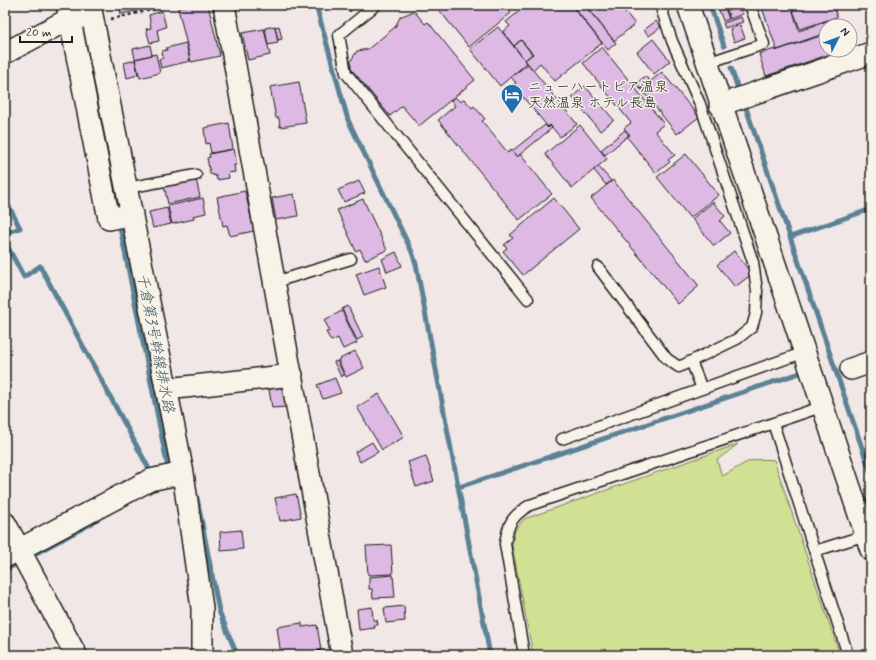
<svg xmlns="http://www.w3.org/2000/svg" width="876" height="660" viewBox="0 0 876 660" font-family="Mynerve,'Klee One',sans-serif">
<rect width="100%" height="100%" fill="#f2e7e7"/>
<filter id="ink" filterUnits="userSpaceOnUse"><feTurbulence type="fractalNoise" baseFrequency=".025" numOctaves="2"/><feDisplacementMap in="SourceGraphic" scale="8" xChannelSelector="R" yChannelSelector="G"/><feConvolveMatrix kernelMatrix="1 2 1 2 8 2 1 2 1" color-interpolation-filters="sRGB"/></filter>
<g filter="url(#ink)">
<path fill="#d1e194" stroke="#767e58" d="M738,444L717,460L722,476C745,465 746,457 774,460L840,655H533L512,545L515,530L524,519Z"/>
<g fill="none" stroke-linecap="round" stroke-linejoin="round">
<path stroke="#5a8294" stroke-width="5" d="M316,5L348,120L412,252L416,264L490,655
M710,5L724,46
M731,68L737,86
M746,108L871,474
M5,199L20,228L5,233
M120,227L167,463
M790,237L871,209
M5,242L24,277L40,266L148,467
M459,487L800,373
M197,498L219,611L237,655
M29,557L92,523
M5,570L20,562"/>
</g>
<path fill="#ddb9e4" stroke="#1c1c1c" d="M119,5H150L151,8L121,14Z
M189,5H208L220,56L191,62L178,8Z
M342,5H350L353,8L350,12Z
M435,5H505L511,13L469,47Z
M527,5H571L602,43L555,81L540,63L533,70L525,60L533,54L521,40L514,46L503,32L510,26L506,22Z
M572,5H587L585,6L616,43L608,50Z
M589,5H626L622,8L635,24L614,41L587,7Z
M717,5H724L729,19L723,21Z
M725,5H740L743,14L730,19Z
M761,5H791L799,31L836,18L839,26H826V33L777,50Z
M791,5H833L837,17L800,29Z
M162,11L166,27L157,30L159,41L150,43L146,29L151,28L149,15Z
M414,11L425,24L428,22L475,80L419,126L402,106L390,116L348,65L357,51L368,49L395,27L400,17Z
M741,17L743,22L725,28L723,23Z
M656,21L661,27L649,36L644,30Z
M740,25L745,38L734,42L730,29Z
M275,26L278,43L268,45L265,28Z
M279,26L282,39L278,40L275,27Z
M498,27L527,63L500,86L470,49Z
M264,29L270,55L248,60L242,33Z
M826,34V50H842L766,76L759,54L775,49V51Z
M653,39L670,61L654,74L637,52Z
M521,40L532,54L525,60L514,46Z
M186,43L190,61L161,68L159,59L163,58L162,51L167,50L166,48Z
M150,45L152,55L135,59L133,49Z
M602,47L664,124L655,131L675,155L668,160L670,162L656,173L627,137L630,135L624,128L631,123L583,63Z
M156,54L160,73L140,78L135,59Z
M135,60L138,75L127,78L124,63Z
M528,64L577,124L560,137L550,125L548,127L513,85L516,83L511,77Z
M662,72L699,117L677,134L641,89Z
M645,76L650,81L640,89L636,84Z
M299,82L306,123L280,127L279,118H276L270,87Z
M585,86L614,120L600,131L572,97Z
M455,97L460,102L464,99L472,108L474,106L485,119L482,121L508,153L511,150L517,157L520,154L552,194L519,220L438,120L455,106L451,100Z
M229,123L233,149L211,153L209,143L206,144L204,128Z
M545,125L548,128L550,126L552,128L517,157L512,151Z
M580,125L607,159L572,188L545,154Z
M625,130L629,135L605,155L601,150Z
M234,149L237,165H234L235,172L228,173L229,178L217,180L216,176L210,174L207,158L210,157L209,154Z
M686,154L719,195L690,218L657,177Z
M598,166L611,181L606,185L594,170Z
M196,179L200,197L168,204L164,186Z
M613,180L699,286L678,304L591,198Z
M359,181L365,193L344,202L338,190Z
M245,191L254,231L230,236L227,225L223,226L217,197Z
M294,194L298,216L276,220L272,198Z
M203,198L206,213L193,216L194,219L172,224L168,206Z
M554,198L579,229L523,275L503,251L507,248L504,245L513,238L510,235Z
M363,199L387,250L365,260L360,249L356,251L337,210Z
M713,202L725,216L720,221L730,233L714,246L692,219Z
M167,208L171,224L153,228L149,212Z
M734,251L752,274L735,287L717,265Z
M396,252L402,266L387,272L382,259Z
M379,266L386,287L364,295L356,274Z
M348,306L363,337L357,340L342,309Z
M342,311L357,343L343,349L338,338L331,341L326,332L330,331L324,320Z
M355,351L364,368L346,377L338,360Z
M337,361L344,375L341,377L334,362Z
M335,378L341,393L323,399L317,385Z
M284,387L287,407L272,408L269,389Z
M379,394L404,437L382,450L357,407Z
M372,442L378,452L360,462L355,452Z
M426,456L434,481L416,487L408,462Z
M296,494L301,517L280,521L275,498Z
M241,530L243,549L221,551L220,532Z
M391,545L393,574L368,575L366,546Z
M393,575L395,597L373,598L372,589H369V577Z
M404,606L405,621L386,623L384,608Z
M372,607L373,620H377L378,625H374L375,628L359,630L357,609Z
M302,623V627L317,625L321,650L306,653V655H281L277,627Z
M331,650L332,655H314V652Z"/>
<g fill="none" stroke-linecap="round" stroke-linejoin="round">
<g stroke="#1c1c1c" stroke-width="13">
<path id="lane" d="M376,5L339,35L346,73L528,299
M707,63L764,44L750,5
M127,188L196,175
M598,267L667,359L679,367L737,339L752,327L756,313L757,291L753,262L700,104L672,41L660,5
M275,282L351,259
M691,361L702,389
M773,423L848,655
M562,439L805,352
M815,551L866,535
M524,655L505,544C508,523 512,516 530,505L824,406"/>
</g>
<g stroke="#1c1c1c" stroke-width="24">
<path id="street" d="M67,5L109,219L132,214
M90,5L183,473L202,608V655
M224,5L342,655
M688,5L871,550
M5,53L69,19L82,17
M720,105L871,53
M851,369L871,362
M167,389L292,375
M5,523L76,655
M5,557L150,480L183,473"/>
</g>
<path stroke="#1c1c1c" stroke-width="2.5" stroke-dasharray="3 3" stroke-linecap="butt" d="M111,19L173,5"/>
<use href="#lane" stroke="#f7f3e8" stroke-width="10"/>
<use href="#street" stroke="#f7f3e8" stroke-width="21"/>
</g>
</g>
<defs>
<g id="hotel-pin" transform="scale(1.15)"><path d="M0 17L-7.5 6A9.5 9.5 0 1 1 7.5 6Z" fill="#1f6fb2" stroke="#f7f3e8"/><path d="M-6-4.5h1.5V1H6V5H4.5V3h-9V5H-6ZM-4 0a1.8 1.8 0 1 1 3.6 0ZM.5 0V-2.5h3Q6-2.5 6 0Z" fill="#fff"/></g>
</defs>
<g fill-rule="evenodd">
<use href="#hotel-pin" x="512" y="95"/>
</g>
<g text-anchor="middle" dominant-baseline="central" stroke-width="3" stroke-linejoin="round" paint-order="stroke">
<g font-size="14" fill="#1c1c1c" stroke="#f7f3e8" text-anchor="start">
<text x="528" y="87">ニューハートピア温泉<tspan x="528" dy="16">天然温泉 ホテル長島</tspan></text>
</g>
<g font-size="15" font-style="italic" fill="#405862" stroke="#f7f3e8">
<text transform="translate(155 343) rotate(79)">千倉第3号幹線排水路</text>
</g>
</g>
<rect width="876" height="660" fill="none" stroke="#f7f3e8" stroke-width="20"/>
<rect x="10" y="10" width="856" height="640" fill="none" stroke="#1c1c1c" stroke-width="1.5" filter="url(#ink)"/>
<g transform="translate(838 38) rotate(48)"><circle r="19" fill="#f7f3e8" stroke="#9f9d96"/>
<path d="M0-3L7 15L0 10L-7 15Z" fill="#1f6fb2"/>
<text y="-6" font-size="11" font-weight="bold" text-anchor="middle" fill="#1c1c1c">N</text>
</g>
<path d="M20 36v6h52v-6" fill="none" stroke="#1c1c1c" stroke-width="2"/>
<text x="26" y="36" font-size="12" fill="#1c1c1c" stroke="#f7f3e8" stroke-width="3" paint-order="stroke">20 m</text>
</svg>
